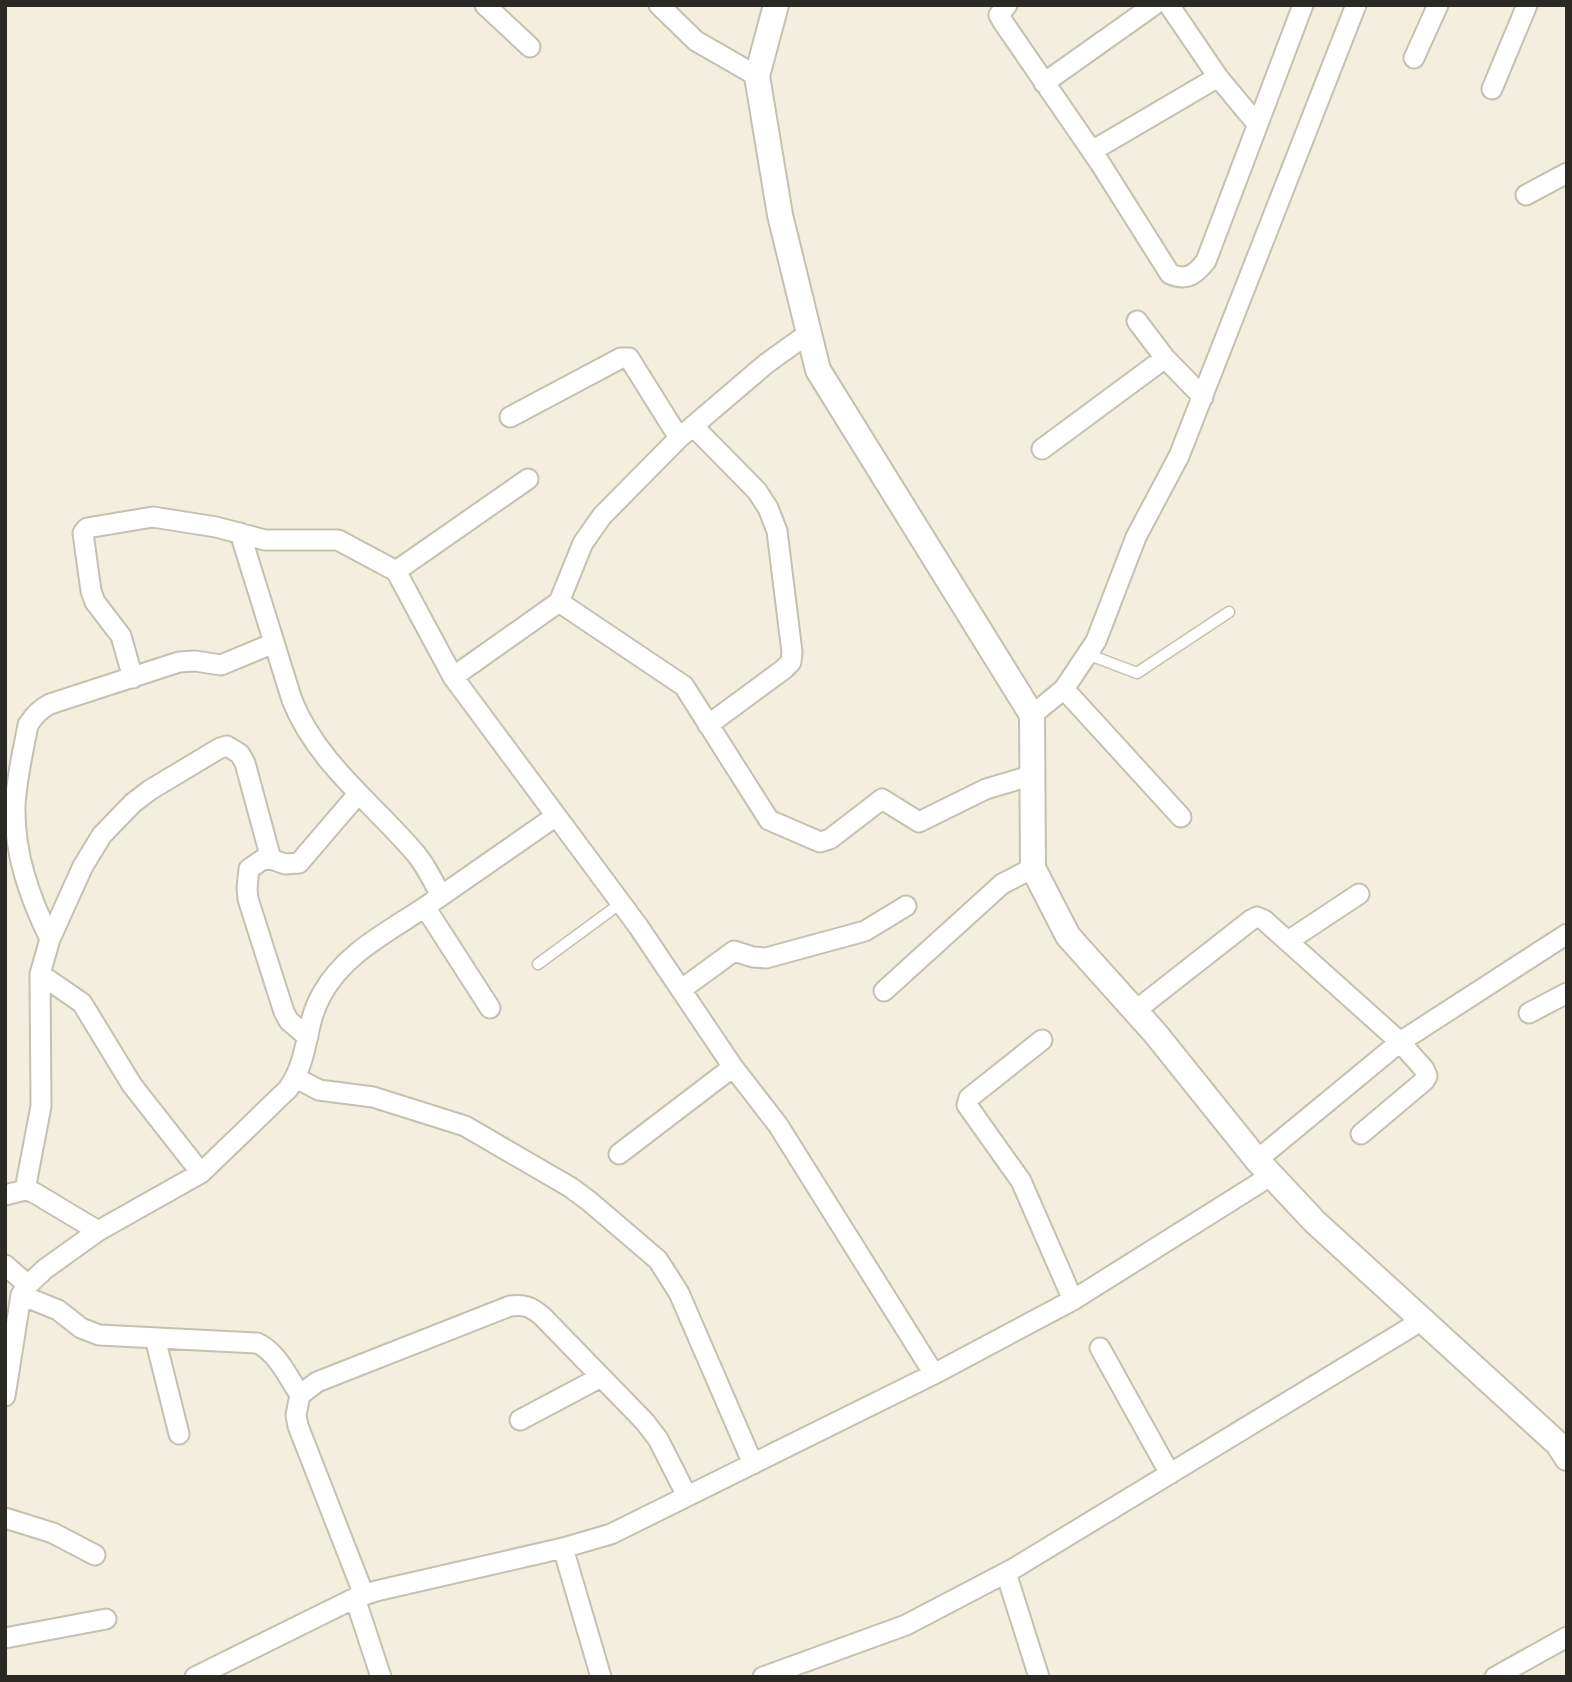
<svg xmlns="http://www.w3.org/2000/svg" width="1572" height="1682" viewBox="0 0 1572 1682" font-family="'PT Sans Narrow',sans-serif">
<rect width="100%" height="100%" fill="#f3eedd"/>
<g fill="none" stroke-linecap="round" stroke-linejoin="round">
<g stroke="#c5c1b0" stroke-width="13">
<path id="service" d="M1087,654L1137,673L1229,612
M538,964L621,903"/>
</g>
<g stroke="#c5c1b0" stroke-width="23">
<path id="minor" d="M485,5L530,47
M659,5L696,41L757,76
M1007,5L999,15L1003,22L1100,163L1170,274C1187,281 1195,275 1206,261L1303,5
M1169,5L1218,77L1257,124
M1414,58L1438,5
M1044,83L1154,5
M1492,89L1527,5
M1092,151L1218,77
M1526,195L1567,173
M1137,321L1165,358L1203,397
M510,417L621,358H629L679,438
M694,427L757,491L768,508L777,531L792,652L791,662L784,669L708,725
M1042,449L1165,358
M240,533L292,700C317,763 374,804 416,854C426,866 434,882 441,896
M396,571L528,479
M559,602L684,686L769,820L820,842L830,839L882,799L919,822L986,789L1033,775
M453,677L559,602L583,543L602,516L679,438L767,363L809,333
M133,678L121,636L95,602L91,591L83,533L87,528L153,517L216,527L265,540H338L396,571L453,677L638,926L733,1067L778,1125L934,1374
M1064,689L1181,817
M1032,715L1064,689L1096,641L1136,537L1179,456L1356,5
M425,907L490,1008
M50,939C30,898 14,854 15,807C16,780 23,752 28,725C34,715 40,709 50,704L179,662L195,661L221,665L274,643
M1288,941L1359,894
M40,974L82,1003L132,1085L201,1173
M682,989L734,951L753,957L766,958L865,931L906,906
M884,991L1002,884L1033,868
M1135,1011L1251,920L1257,917L1264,920L1400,1042L1424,1069L1427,1076L1424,1081L1361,1134
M1529,1013L1567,993
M308,1037L289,1021L284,1012L248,899L247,888L249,869L262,860L271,859L285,864L299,863L358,794
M1042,1040L969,1098L967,1105L1021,1181L1073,1300
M296,1078L319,1090L373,1097L465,1126L570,1187L589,1201L658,1260L679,1293L753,1464
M619,1154L733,1067
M1257,1160L1400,1042L1567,934
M25,1190L41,1106L40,974L50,939L83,866L102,835L133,803L150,790L220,748L227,746L240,754L245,763L271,859
M5,1195L25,1190L33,1192L98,1231
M5,1265L28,1285
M21,1295L58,1310L81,1328L99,1335L257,1343C277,1352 288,1377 300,1395
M155,1338L179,1434
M1100,1348L1170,1474
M5,1396L21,1295L28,1285L45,1269L98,1231L201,1173L288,1089C310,1058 304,1025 322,994C345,952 390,931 428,905C471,875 513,846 556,816
M520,1420L601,1377
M5,1518L53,1533L95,1555
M563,1548L601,1677
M1006,1573L1039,1677
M364,1595L298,1426L296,1415L300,1395L317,1382L510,1306C525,1304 531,1307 542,1316L645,1422L658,1439L686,1494
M355,1598L381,1677
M5,1638L106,1619
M195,1677L355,1598L376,1591L563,1548L611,1534L934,1374L1073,1300L1272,1175
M763,1677L906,1625L1013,1569L1421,1321
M1495,1677L1567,1637"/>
</g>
<g stroke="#c5c1b0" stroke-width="28">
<path id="tertiary" d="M776,5L757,76L780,215L818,370L1032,715L1033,868L1068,936L1155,1033L1257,1160L1315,1222L1558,1444L1567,1458"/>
</g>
<use href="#service" stroke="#fff" stroke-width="10"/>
<use href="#minor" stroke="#fff" stroke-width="19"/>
<use href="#tertiary" stroke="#fff" stroke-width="24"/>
</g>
<rect width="1572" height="1682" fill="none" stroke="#2b2923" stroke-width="14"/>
</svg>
